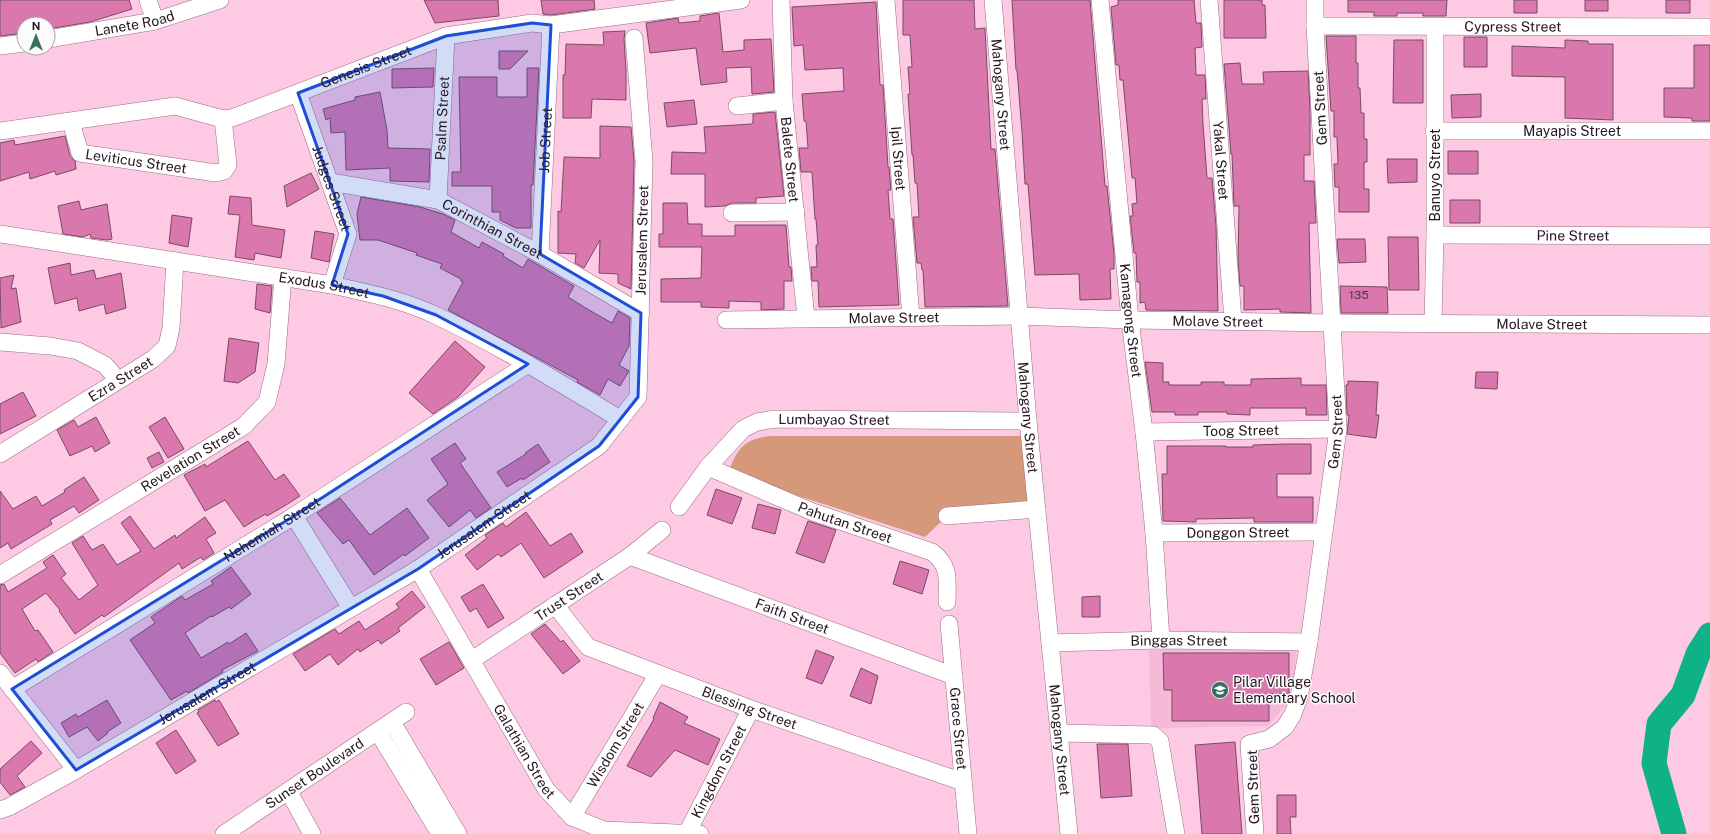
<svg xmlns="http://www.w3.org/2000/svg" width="1710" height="834" viewBox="0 0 1710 834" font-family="'Public Sans',sans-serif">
<rect width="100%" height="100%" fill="#fdc9e3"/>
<path fill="#f5bad8" d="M1297,647L1294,677L1288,703L1268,726L1151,728L1149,650Z"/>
<path fill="#d59879" d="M771,436H1025L1033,513L945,518L925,537L728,473C738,448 743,439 771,436Z"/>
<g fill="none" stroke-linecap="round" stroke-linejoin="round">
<path stroke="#0eb286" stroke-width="25" d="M1674,834L1654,763L1659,724L1683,695L1698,654L1710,635"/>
</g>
<path fill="#da78ae" stroke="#774b63" d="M0,0H129L132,9L90,22L48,29V24H24V33L0,36Z
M424,0H498L499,16L435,23Z
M541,0H594L595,9L551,15L543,14Z
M903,0H974L975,29L985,28L991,149H995L1008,306L925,307L923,270H922L921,263H917L913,217H919L917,183H915L913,155H912L908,94H910L908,67H912L910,35H903Z
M1012,0H1090L1105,186H1107L1114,254V269H1110L1111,299L1080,300L1079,274L1035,275L1028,184H1025L1022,132L1017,70H1016Z
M1118,0H1194L1196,23H1201L1202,47L1195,48L1196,75H1205L1206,99H1202L1203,124L1207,178H1212L1216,226L1218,311L1146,310L1145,302L1140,303V282H1137L1136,253H1134L1130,216H1133L1132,204L1137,203L1135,178H1132L1123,80H1120L1119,65H1116L1111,7L1118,5Z
M1224,0H1262V5H1265L1266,38H1224Z
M1348,0H1447L1446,16H1423V13H1397V16H1374V12H1348Z
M1514,0H1537V13H1514Z
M1585,0H1608V11H1585Z
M1666,0H1690V13H1666Z
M876,2L880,85H883L888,167H889L891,190H888L890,219H893L899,305L819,307L818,281H812L811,267H817L816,245H818L816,219H815L812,172H801L799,148H808L806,121H804L802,94L844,91L843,68L805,70L803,45L794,46L792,7Z
M719,13L723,52L744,50V40L771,39L774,92L752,94L751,67L726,68L727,82L701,85L696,48L650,53L646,23L678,18L679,23L700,21V16Z
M625,31L624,39L626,70V100L592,99L591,118H563V75H565L566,44L604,45L603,32Z
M1326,36H1356V63H1358V88H1360L1361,113H1364V139H1367V162H1364V189H1369V212H1339V187H1335L1334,164H1338L1337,137H1334V111H1331Z
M1464,37H1487V67H1464Z
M1394,40H1423V103H1393Z
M1565,40L1588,41V44H1613V120L1565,118V77L1512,76V46L1565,48Z
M1694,45H1710V121H1692V118L1664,117V88H1694Z
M499,51H528L510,69H499Z
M1240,63L1242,84H1264L1263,72L1308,71L1310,109V155H1304V181H1314L1316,223H1309L1311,313L1280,312V309L1244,310V286H1240L1238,260L1239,206H1234L1232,154H1231L1224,64Z
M434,68L433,87L392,88V69Z
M527,68H539L533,185H531V228H516L500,220V212H492V186H452V172H461L459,77H497V97H527Z
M380,92L387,130L388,148L430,149L429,182L390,181V168L346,170L345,132L331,133L330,118L326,120L323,109L355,100V97Z
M1481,94V117L1452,118L1451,95Z
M694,100L697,124L667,127L664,103Z
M775,112L784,196L756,198V203H732L725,206L705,207V174H671L672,152L706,153L704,127L752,124L753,122V114Z
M600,126L631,127L634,161L631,289L618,283V274L599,273L600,240L584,268L575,263L576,254L558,253V211L561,212L564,157L600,158Z
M65,136L70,156L75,161L76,169L56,175L55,171L30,179L29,172L0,181V143L14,140L15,145Z
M1448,151H1478V174H1448Z
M1387,159H1417V182L1388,183Z
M311,173L319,189L287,207L284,186Z
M230,196L251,198L252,225L285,230L281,258L255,253L254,260L235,257L240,215L228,214Z
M361,197L420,207L443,214L455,220L451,232L479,248L482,242L504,254L503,256L523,268L528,259L574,286L568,297L589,310L612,323L618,311L630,318L629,346L619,365L629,371L620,386L608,379L600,395L577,382L578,380L448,310L463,282L461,281V279L440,268L442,264L416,255L417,253L378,240H360L357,214Z
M1450,200H1480V223H1450Z
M79,201L81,210L107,204L112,239L107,240L91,238L90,234L83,237L63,234L58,206Z
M663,203H687L688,224H702V236H735V225H786L789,267H791L792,281H784V309L761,310V302L729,301V308L701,307V302H661V279L701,278L702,247H659V234H663Z
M172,215L192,218L188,247L169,243Z
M315,231L334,234L329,262L311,258Z
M1388,237H1418L1419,290H1389Z
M1337,239H1365L1366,262L1339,263Z
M70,263L71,275L94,270L96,279L121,273L126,308L106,314L104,304L79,311L77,298L55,304L48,268Z
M14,275L11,289L16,288L21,322L1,328L0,278Z
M257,284L272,286L270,313L255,309Z
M1340,286L1387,287L1388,313H1341Z
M229,338L259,343L255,372L238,383L224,381Z
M455,341L485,367L458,397L433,414L409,393Z
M1145,362L1163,363V382H1169V385H1201V382H1224V385H1251V379L1301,378V385H1326L1327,415H1306V408H1250V415L1227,414V412H1198V415H1175V412H1152Z
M1476,372H1498L1497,389L1475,388Z
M1348,381L1378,382L1376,415H1379L1376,438L1347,434L1349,415H1347L1346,385H1348Z
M23,392L36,416L0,434V404Z
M96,417L110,443L95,452L92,446L70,456L57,430L74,420L78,427Z
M165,417L184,449L168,458L149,427Z
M248,441L275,480L284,474L300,496L286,505L267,516L266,514L255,520L244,527L225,500L205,511L184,475L205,464L206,467Z
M455,443L466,459L460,463L491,508L476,518L470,510L449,527L427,500L448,484L431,459Z
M538,444L550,462L523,480L522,478L507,487L497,472L526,454L525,453Z
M1288,444H1311V474H1277V497H1313V522H1254V518L1196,519V522L1163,521L1162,474H1167V446H1226V447H1253V445Z
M159,452L164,462L152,468L147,458Z
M84,477L99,500L79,513L74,506L50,520L52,524L11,549L8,543L0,548V491L13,509L36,496L42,506L65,492L64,490Z
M716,489L742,498L732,524L707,515Z
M340,498L370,535L407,508L429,538L405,556L404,554L374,575L349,540L343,544L317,513Z
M758,504L781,510L775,534L752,528Z
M526,512L550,546L571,533L583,552L544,578L521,543L501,557L498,554L477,570L465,555L487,538L485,535L503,523L506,527Z
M130,516L154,549L175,535L176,538L205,517L216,533L206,539L214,553L203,560L201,557L182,569L179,563L104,617L102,615L75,634L59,611L60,610L46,593L22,609L35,631L38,630L53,652L38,662L36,659L15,673L0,653V585L4,584L8,592L47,568L43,562L53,555L66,574L61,578L79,600L98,585L72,543L83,536L92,550L103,544L117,565L141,551L121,523Z
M808,521L836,530L824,563L796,553Z
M900,561L929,570L922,594L893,584Z
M231,567L251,594L231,609L229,607L212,617L211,616L185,633L201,658L228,642L229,644L246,633L258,651L222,670L223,672L188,693L187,691L171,700L130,640L155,623L151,617L182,596L185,600L213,584L211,581Z
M483,584L504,618L488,628L476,608L470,612L461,597Z
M412,591L425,607L398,628L400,631L381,644L378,640L360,652L358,649L338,665L330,654L305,671L293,654L335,629L339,634L359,621L365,630L399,608L396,604Z
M1100,596V617H1082V597Z
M545,624L561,642L563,640L580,661L563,674L531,634Z
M449,642L464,668L436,685L420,659Z
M816,650L834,657L822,684L806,678Z
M1163,653H1289V694H1269V721H1172V690H1164Z
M861,668L878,676L871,704L850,696Z
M107,700L121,723L107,732L108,733L98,741L87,727L69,737L61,723L76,714L78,717Z
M215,700L216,702L219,700L239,734L218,746L197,713L199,712L198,710Z
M660,702L688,717L684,723L720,739L708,765L675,750L651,777L627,766L654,719L653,718Z
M176,730L196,761L176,774L156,743Z
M31,741L42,753L17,776L25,787L10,795L0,782V769Z
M1235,742L1242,834H1202L1195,745Z
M1097,744H1128L1132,796L1101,798Z
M1277,795H1296V817H1290L1291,834H1277Z"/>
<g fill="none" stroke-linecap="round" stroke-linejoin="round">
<g stroke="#9b6d85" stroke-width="18">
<g id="minor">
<path d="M148,0L155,21"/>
<path id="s1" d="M781,0L784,101L806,318"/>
<path id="s2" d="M886,0L911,318"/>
<path id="s3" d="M993,0L1028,421L1069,834"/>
<path id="s4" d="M1100,0L1130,320L1144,432L1154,533L1161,640"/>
<path id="s5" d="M1209,0L1233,321"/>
<path id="s6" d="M1315,26L1710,27"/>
<path id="s7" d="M48,39L155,21L220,0"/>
<path d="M0,46L24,43"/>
<path id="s8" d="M298,93L348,234L332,285"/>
<path d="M737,106L784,101"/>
<path id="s9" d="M71,122L80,153L216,173L224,171L228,165L223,119"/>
<path id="s10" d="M0,131L175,106L223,119L232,118L446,36L532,23L551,25L741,0"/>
<path id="s11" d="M1434,131H1710"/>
<path id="s12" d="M330,182L438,200L540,254L641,313"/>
<path id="s13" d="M438,200L446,36"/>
<path d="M732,213L796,212"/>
<path id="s14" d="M0,234L332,285C368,293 404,300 437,316C500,346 560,383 620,419"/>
<path id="s15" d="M1435,235L1710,236"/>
<path id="s16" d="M540,254L551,25"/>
<path id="s17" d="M726,320L1019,316L1130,320L1331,323L1710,325"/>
<path d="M1433,323L1435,235V27"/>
<path d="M0,342L50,346L78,351L105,365L118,380"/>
<path id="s18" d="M1144,432L1338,429"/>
<path id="s19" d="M0,454L153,359L167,346L171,328L175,261"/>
<path id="s20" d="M708,467L813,512L932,552C951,566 947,581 947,602"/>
<path id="s21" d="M679,507L708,467L743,429L757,422L775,419L1028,421"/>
<path d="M294,516L351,608"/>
<path d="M947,516L1037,509"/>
<path id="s22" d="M1154,533L1323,532"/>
<path id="s23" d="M630,556L954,676"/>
<path id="s24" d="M418,569L546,789L572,817L604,830L700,834"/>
<path id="s25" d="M0,575L244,426L267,402L276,364L283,277"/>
<path id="s26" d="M555,605L588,647L751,709L963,782"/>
<path id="s27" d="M949,624L968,834"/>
<path id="s28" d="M1050,643L1161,640L1309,642"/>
<path id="s29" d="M472,660L630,556L662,530"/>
<path d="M0,673L76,770"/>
<path id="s30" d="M12,689L294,516L528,364"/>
<path d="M392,722L458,834"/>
<path d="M378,732L440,834"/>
<path d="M1060,733L1153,735L1160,741L1176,834"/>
<path d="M289,792L312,834"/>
<path id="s31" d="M0,810L9,807L76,770L418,569L599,446L638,397L644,161L634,38"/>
<path id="s32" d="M572,817L658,674"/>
<path id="s33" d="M687,833L751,709"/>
<path id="s34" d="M224,834L406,712"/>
<path id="s35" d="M1255,834L1249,744L1269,739L1285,727L1293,714L1299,697L1309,642L1338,429L1315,26V0"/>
</g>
</g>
<use href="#minor" stroke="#fff" stroke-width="17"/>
</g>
<path fill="#1d4ed8" fill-opacity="0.2" stroke="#1d4ed8" stroke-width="3" stroke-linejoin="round" d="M532,23L551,25L540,254L641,313L638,397L599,446L418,569L76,770L12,689L294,516L528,364L436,315L383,296L332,285L348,234L298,93L446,36Z"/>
<defs>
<g id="school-disc" transform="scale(0.9)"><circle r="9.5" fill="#336f59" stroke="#fbfbfb"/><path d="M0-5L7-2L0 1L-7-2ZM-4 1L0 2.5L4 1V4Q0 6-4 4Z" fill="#fff"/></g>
</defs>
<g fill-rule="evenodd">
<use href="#school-disc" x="1220" y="690"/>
</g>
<g text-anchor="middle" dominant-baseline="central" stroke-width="3" stroke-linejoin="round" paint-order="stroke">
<g font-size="12" fill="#542e43">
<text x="1359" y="295">135</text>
</g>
<g font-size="14" fill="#27151f" stroke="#fbfbfb">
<text stroke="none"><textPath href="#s7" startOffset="88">Lanete Road</textPath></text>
<text stroke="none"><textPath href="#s6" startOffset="198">Cypress Street</textPath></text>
<text stroke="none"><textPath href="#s10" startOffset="379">Genesis Street</textPath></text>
<text stroke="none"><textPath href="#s3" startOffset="95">Mahogany Street</textPath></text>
<text transform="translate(1320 108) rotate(-93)">Gem Street</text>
<text stroke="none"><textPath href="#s13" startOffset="82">Psalm Street</textPath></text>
<text stroke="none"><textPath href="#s11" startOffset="138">Mayapis Street</textPath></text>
<text stroke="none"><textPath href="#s16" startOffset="114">Job Street</textPath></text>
<text stroke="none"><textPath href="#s1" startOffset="160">Balete Street</textPath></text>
<text stroke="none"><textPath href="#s2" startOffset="159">Ipil Street</textPath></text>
<text stroke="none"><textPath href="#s9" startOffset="89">Leviticus Street</textPath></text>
<text stroke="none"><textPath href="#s5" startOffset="161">Yakal Street</textPath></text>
<text transform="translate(1435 175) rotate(-90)">Banuyo Street</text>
<text stroke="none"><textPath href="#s8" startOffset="101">Judges Street</textPath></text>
<text stroke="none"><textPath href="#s12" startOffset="171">Corinthian Street</textPath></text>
<text stroke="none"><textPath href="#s15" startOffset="138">Pine Street</textPath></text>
<text stroke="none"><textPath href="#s31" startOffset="921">Jerusalem Street</textPath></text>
<text stroke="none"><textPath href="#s14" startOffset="328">Exodus Street</textPath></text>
<text stroke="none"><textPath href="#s17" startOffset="168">Molave Street</textPath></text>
<text stroke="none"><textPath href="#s4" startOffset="322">Kamagong Street</textPath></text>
<text stroke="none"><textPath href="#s17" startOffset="492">Molave Street</textPath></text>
<text stroke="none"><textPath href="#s17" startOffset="816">Molave Street</textPath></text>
<text stroke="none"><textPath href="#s19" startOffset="142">Ezra Street</textPath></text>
<text stroke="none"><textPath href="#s3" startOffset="419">Mahogany Street</textPath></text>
<text stroke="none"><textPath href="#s21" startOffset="194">Lumbayao Street</textPath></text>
<text stroke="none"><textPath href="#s18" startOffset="97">Toog Street</textPath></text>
<text stroke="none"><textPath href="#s35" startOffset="432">Gem Street</textPath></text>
<text stroke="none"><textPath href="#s25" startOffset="223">Revelation Street</textPath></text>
<text stroke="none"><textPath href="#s20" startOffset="148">Pahutan Street</textPath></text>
<text stroke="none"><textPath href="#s31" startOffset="562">Jerusalem Street</textPath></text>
<text stroke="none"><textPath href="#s30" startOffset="305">Nehemiah Street</textPath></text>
<text stroke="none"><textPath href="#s22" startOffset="84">Donggon Street</textPath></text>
<text stroke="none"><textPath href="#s29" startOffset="116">Trust Street</textPath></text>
<text stroke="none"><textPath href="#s23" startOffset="173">Faith Street</textPath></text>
<text stroke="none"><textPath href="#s28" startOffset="129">Binggas Street</textPath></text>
<text stroke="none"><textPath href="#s31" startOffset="238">Jerusalem Street</textPath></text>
<text stroke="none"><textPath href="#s26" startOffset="226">Blessing Street</textPath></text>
<text stroke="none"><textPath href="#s27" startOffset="105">Grace Street</textPath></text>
<text stroke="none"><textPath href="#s3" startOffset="743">Mahogany Street</textPath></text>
<text stroke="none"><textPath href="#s32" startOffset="84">Wisdom Street</textPath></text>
<text stroke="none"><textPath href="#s24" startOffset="211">Galathian Street</textPath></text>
<text stroke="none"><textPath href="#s33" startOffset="69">Kingdom Street</textPath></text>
<text stroke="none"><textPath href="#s34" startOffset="109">Sunset Boulevard</textPath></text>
<text transform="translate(1253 787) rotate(-92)">Gem Street</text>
</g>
<g font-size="14" fill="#27151f" stroke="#fbfbfb" text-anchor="start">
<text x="1233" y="682">Pilar Village<tspan x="1233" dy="16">Elementary School</tspan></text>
</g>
</g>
<g transform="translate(36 36)"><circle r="19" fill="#fbfbfb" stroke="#a69fa3"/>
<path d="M0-3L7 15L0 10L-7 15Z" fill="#336f59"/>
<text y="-6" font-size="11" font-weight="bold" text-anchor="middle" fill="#27151f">N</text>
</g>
</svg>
